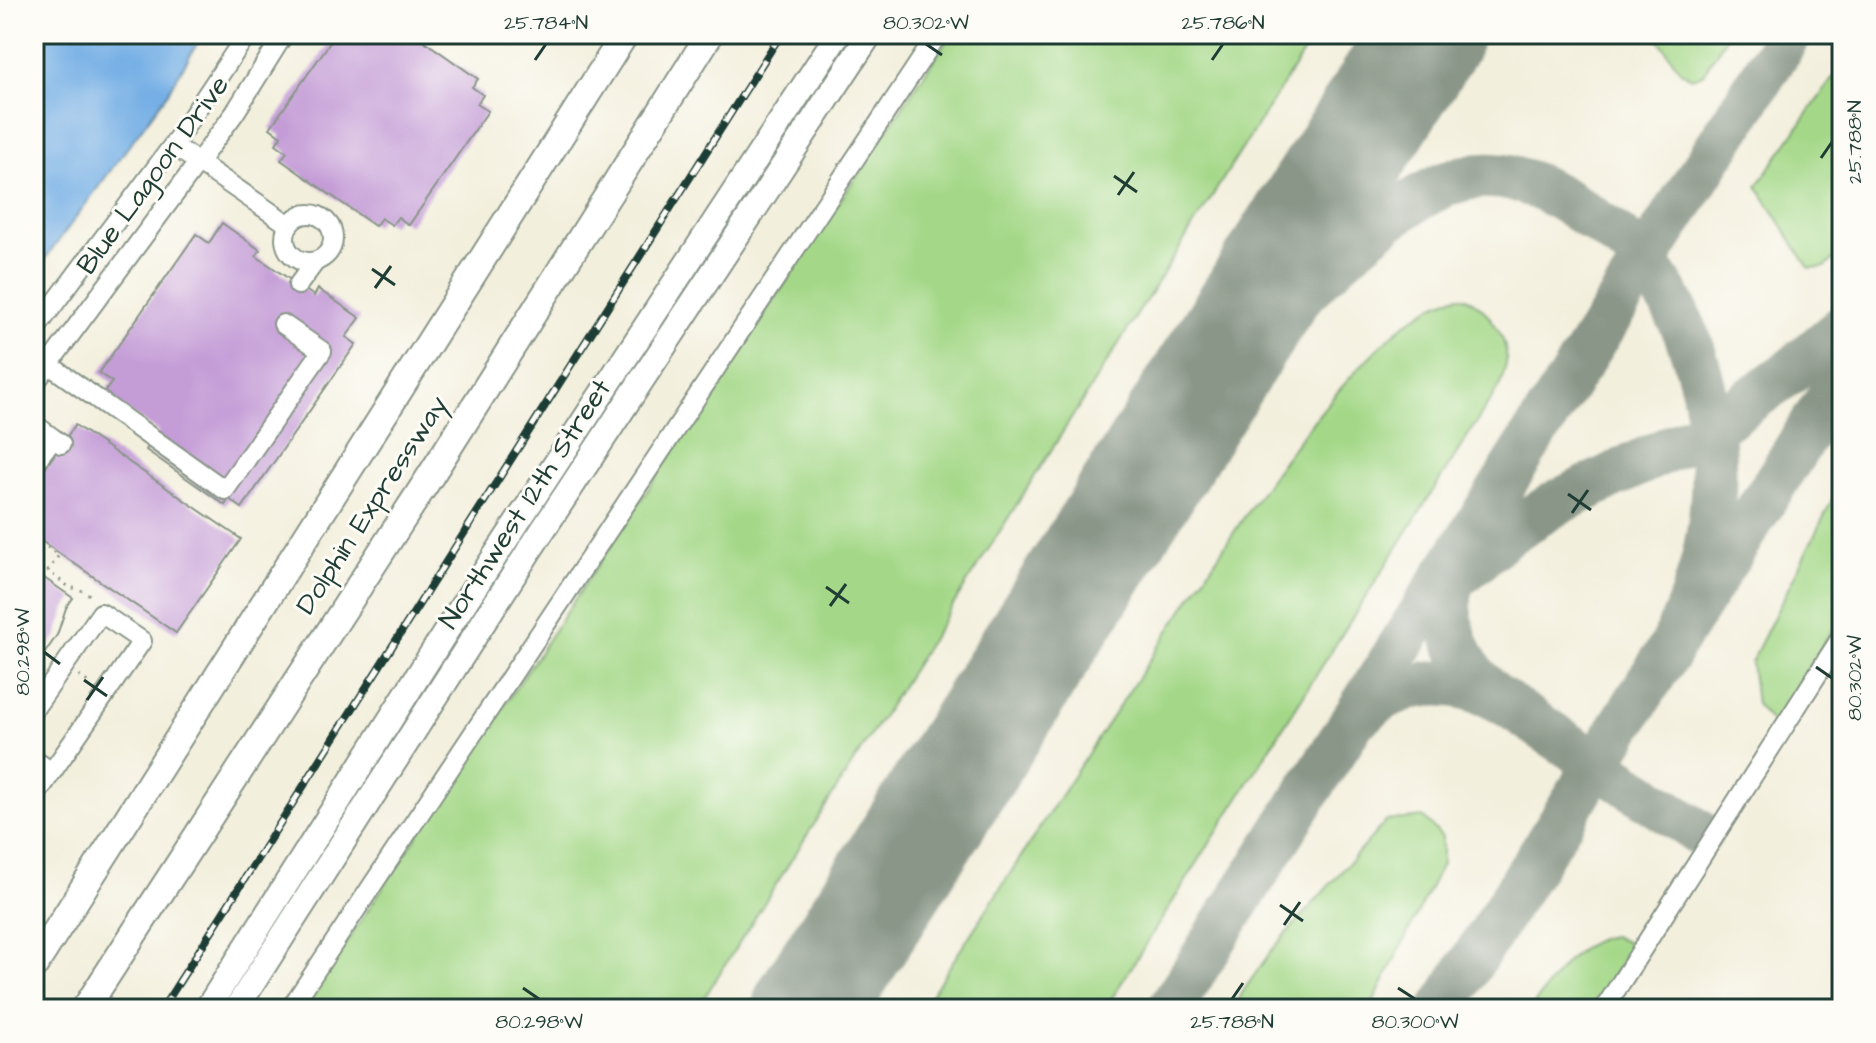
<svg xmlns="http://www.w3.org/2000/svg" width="1876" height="1043" viewBox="0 0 1876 1043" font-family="'Architects Daughter',sans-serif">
<rect width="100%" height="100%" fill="#fdfcf7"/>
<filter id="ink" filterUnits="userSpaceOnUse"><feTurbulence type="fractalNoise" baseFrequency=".0125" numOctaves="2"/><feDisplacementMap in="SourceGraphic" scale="16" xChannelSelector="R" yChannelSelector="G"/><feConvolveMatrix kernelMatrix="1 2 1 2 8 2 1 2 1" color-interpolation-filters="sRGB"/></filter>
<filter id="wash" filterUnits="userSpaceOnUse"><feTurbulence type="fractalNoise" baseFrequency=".006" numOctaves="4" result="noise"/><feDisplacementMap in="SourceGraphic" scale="32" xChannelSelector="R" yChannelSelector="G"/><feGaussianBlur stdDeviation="1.8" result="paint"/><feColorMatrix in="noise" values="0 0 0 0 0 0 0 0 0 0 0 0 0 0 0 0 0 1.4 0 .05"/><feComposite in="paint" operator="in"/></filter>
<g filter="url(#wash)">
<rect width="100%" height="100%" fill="#f3efdd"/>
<path fill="#a4d888" stroke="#628a5e" stroke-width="2" d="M951,34H1315L697,1009H302Z
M1655,34H1728L1703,74L1692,78L1681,72Z
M1842,65V252L1825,267L1809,268L1757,186Z
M1459,296C1480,299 1500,327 1505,347C1509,360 1504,373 1500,385L1108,1004L1103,1009H922C1007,877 1093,745 1180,614C1228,542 1274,467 1330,401C1359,366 1413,305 1459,296Z
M1842,480V614L1773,724L1756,704L1751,663Z
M1423,817L1442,837V864L1370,1009H1235L1242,993L1271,951L1386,821Z
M1613,936L1632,945L1592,1009H1530C1553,981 1575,940 1613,936Z"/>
<path fill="#74afe5" stroke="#4a768c" stroke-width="2" d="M34,34H203L165,97L34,274Z"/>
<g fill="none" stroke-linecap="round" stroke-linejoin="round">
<path stroke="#899688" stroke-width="46" d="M1456,565C1437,616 1457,668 1500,699
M1464,571L1505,535L1558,502L1710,429L1791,371L1842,328
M1050,628C1143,497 1229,353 1352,248C1380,224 1410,200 1444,185C1493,164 1537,182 1578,209C1597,222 1617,234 1633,250C1704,325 1727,450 1706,549C1699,586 1684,620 1668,654
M1359,716C1401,677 1455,674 1504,702L1700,833
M811,1009L820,990
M1170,1009L1789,34
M1442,1009L1842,377"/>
<path stroke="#899688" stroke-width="112" d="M808,1009L1427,34"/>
</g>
<g id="blocks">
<path fill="#c49dd7" d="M336,34H414L478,79L472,87L483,95L477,104L488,111L409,225L398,217L392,225L381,218L375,226L281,160L287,152L276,144L281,136L270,128Z
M222,223L260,250L256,256L314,296L318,289L360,318L346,337L356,344L242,508L229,499L225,505L146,450L158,432L103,394L112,382L99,373L196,234L209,243Z
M75,425L241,539L176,633L34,536V484Z
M34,571L73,598L66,608L57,635L34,669Z"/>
</g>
</g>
<g filter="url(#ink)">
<use href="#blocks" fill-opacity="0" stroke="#899688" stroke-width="2"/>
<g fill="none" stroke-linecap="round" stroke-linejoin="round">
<g stroke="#899688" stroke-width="22">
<path id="minor" d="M173,145L289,225
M285 238a24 24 0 1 1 48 0a24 24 0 1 1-48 0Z
M298,285L315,262
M34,331L173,145L247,34
M34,354L225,490L322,351L283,324
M34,384L234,114L284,34
M34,424L61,444
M34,464L53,438
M34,709L101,613L142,641L34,798
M34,760L52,772
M290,1009L938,34
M1604,1009L1842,636"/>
</g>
<g stroke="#899688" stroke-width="28">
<path id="major" d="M207,1009L457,614L838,34
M236,1009L531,548L870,34"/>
</g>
<g stroke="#899688" stroke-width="30">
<path id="highway" d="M34,966L625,34
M85,1009L431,475L710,34"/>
</g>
<path stroke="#899688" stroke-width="3" stroke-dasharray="2 6" stroke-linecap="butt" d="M34,538L59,555L48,571L69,587L84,591L94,598
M79,676L92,685"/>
<use href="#minor" stroke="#fff" stroke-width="18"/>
<use href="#major" stroke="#fff" stroke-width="24"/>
<use href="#highway" stroke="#fff" stroke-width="26"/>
<g stroke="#1f3d34" stroke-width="8">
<path id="rail" d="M162,1009L781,34"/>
</g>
<use href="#rail" stroke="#fdfcf7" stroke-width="5" stroke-dasharray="15" stroke-linecap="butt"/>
</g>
</g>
<path fill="none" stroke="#1f3d34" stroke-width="3" d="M926,44L942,55M535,60L546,44M1212,60L1223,44M1821,158L1832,142M1114,176L1137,192M1118,195L1134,172M372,269L395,285M375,288L391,266M1568,494L1591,510M1572,513L1588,490M826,587L849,603M830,606L846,584M44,652L60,664M1816,667L1832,678M84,680L107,696M87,700L103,677M1280,905L1303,921M1284,925L1300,902M523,988L539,999M1398,988L1415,999M1232,999L1243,983"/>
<g text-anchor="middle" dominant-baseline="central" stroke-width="6" stroke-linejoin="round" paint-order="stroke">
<g font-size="28" fill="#1f3d34" stroke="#fdfcf7">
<text transform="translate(153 175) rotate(-54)">Blue Lagoon Drive</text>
<text transform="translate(525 504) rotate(-57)">Northwest 12th Street</text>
<text transform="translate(372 505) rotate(-57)">Dolphin Expressway</text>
</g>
</g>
<rect width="1876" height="1043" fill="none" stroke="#fdfcf7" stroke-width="88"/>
<rect x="44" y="44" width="1788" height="955" fill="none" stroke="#1f3d34" stroke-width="3"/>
<g font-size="20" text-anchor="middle" fill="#1f3d34">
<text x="546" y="29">25.784°N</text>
<text x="926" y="29">80.302°W</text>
<text x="1223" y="29">25.786°N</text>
<text transform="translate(1854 142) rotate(-90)" y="7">25.788°N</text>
<text transform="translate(22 652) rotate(-90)" y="7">80.298°W</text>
<text transform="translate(1854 678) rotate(-90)" y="7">80.302°W</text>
<text x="539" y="1028">80.298°W</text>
<text x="1232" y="1028">25.788°N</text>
<text x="1415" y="1028">80.300°W</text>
</g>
</svg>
